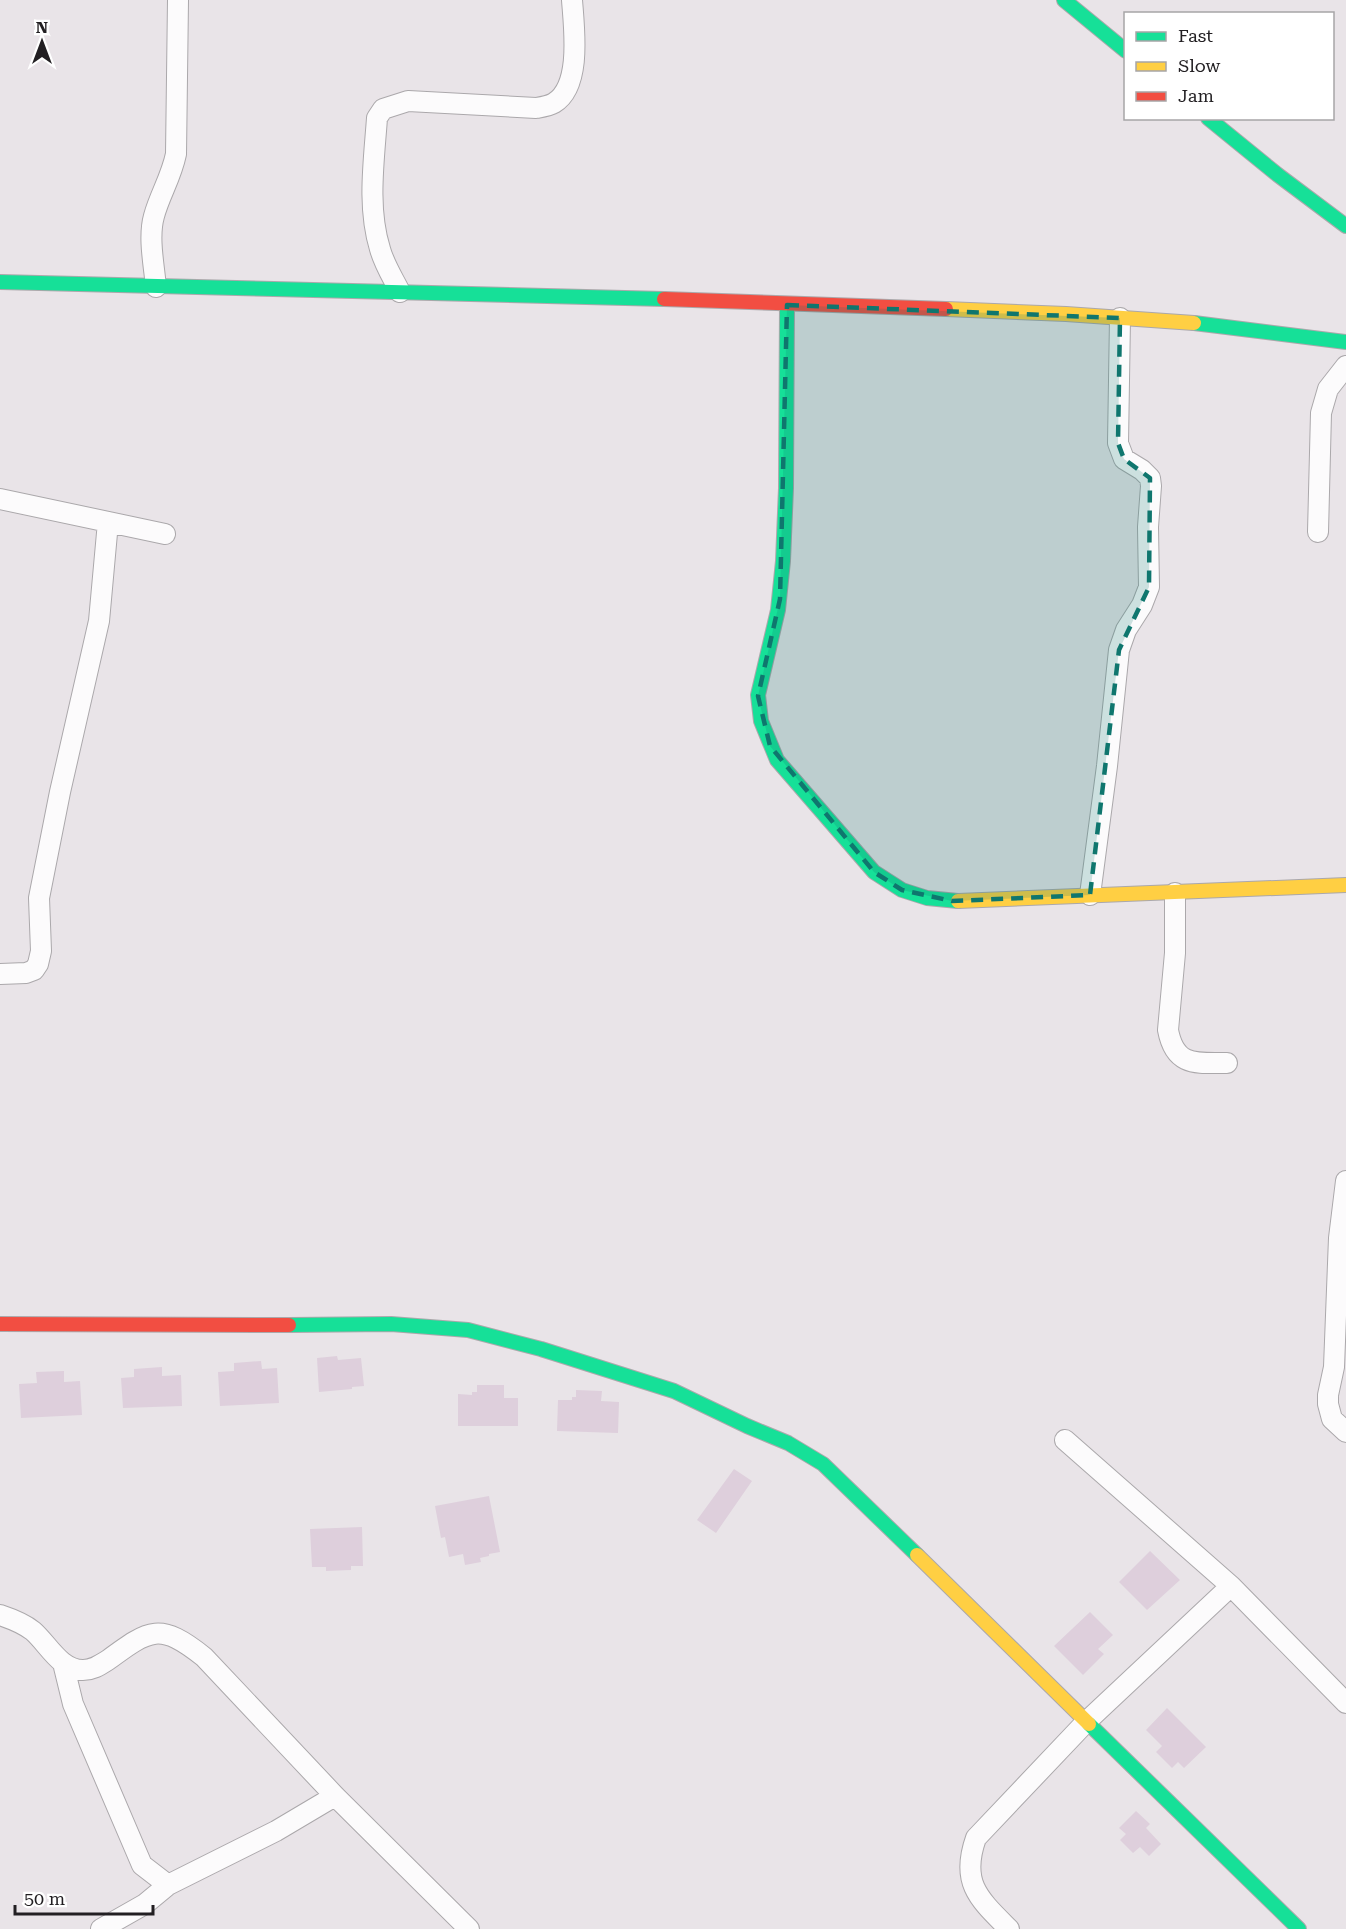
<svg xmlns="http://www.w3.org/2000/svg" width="1346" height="1929" viewBox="0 0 1346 1929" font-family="'Roboto Serif',serif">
<rect width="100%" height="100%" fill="#e9e4e8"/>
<path fill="#decfdc" d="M337,1356L338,1360L361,1358L364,1386L352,1387V1389L319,1392L317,1358Z
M261,1361L262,1369L277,1368L279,1403L220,1406L218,1372L234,1371V1363Z
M162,1367V1376L181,1375L182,1406L123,1408L121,1378L134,1377V1369Z
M64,1371V1382L80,1381L82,1415L21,1418L19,1384L37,1383L36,1372Z
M477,1385H504V1398H518V1426H458V1394L472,1395V1392H477Z
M576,1390L602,1391L601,1401L619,1402L618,1433L557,1431L558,1400H572V1397H576Z
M734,1469L752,1481L716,1533L697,1520Z
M489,1496L500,1552L489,1554V1556L480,1558L481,1562L465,1565L463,1554L449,1557L445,1537L441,1538L435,1506Z
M362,1527L363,1566H351V1570L326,1571V1567H312L310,1529Z
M1150,1551L1180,1580L1147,1610L1119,1582Z
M1090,1612L1113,1635L1098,1649L1104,1654L1083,1675L1054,1646Z
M1167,1708L1206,1747L1184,1768L1178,1762L1172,1768L1156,1752L1162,1746L1146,1730Z
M1136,1811L1150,1824L1146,1828L1161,1844L1149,1856L1140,1847L1133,1853L1120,1840L1126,1834L1119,1828Z"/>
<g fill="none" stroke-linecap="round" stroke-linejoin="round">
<g stroke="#aba8ab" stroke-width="22">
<path id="street" d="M156,287C154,265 148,237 154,216C160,194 171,178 176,154L178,0
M400,292C393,278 384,264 380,249C367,207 374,161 377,118L383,109L408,101L536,108C542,107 549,106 554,103C582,86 574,28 572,0
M0,499L165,534
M1318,532L1321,413L1328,389L1346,366
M1175,893V953L1168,1030C1175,1067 1196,1063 1227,1063
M1090,895L1107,766L1119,650L1126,630L1142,605L1149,587L1148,527L1151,486L1150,478L1142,470L1124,459L1118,443L1120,318
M0,974L26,973L34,970L38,964L41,951L39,898L60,792L99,621L108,522
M1346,1181L1339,1238L1334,1367L1328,1395V1404L1332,1419L1346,1432
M1065,1440L1231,1586L1346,1703
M0,1615C12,1619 23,1623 33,1631C48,1644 60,1670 83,1670C93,1670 100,1665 108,1660C150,1629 160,1622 204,1657L335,1796L469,1929
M63,1663L73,1704L142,1865L168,1885L276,1831L335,1796
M101,1929L145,1904L168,1885
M1009,1929C979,1899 960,1883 976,1838L1086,1722L1231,1586"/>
</g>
<g stroke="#aba8ab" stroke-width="16">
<path id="fast" d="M1064,0L1126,51
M1208,118L1278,175L1346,226
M0,282L664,299
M787,305L786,488L783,561L778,610L758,695L761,721L777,760L874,872L902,890L927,898L958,901
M1194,323L1346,342
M289,1325L391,1324L468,1330L541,1349L674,1391L747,1426L788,1443L823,1464L917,1555
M1089,1724L1299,1929"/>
</g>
<g stroke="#aba8ab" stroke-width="16">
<path id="slow" d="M946,309L1066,314L1194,323
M958,901L1346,885
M917,1555L1089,1724"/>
</g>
<g stroke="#aba8ab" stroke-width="16">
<path id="jam" d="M664,299L946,309
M0,1324L289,1325"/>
</g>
<use href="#street" stroke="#fcfbfc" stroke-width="20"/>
<use href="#fast" stroke="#16e098" stroke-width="14"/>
<use href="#slow" stroke="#ffcf43" stroke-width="14"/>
<use href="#jam" stroke="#f24e42" stroke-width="14"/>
</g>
<path fill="#0f766e" fill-opacity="0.2" stroke="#0f766e" stroke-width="4.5" stroke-dasharray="12 8" stroke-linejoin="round" d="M787,305L1120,318L1118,443L1124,459L1150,478L1149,587L1119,650L1090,895L952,901L902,890L874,872L770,746L758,696L780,599Z"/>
<rect x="1124" y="12" width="210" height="108" fill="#ffffff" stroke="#a7a5a7" stroke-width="1.5"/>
<rect x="1136" y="32" width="30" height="9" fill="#16e098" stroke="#a7a5a7" stroke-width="1.5"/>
<text x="1178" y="42" font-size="18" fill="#221f22">Fast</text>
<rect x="1136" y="62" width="30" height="9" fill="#ffcf43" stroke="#a7a5a7" stroke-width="1.5"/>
<text x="1178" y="72" font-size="18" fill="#221f22">Slow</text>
<rect x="1136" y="92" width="30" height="9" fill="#f24e42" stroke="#a7a5a7" stroke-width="1.5"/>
<text x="1178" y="102" font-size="18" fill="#221f22">Jam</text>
<g transform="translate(42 42)" stroke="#ffffff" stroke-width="4.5" paint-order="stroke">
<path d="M0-4.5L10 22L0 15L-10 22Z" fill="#221f22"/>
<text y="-9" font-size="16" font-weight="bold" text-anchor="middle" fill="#221f22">N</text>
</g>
<path d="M15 1905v9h138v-9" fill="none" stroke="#221f22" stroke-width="3"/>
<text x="24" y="1905" font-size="18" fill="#221f22" stroke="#ffffff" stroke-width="4.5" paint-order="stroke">50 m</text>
</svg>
